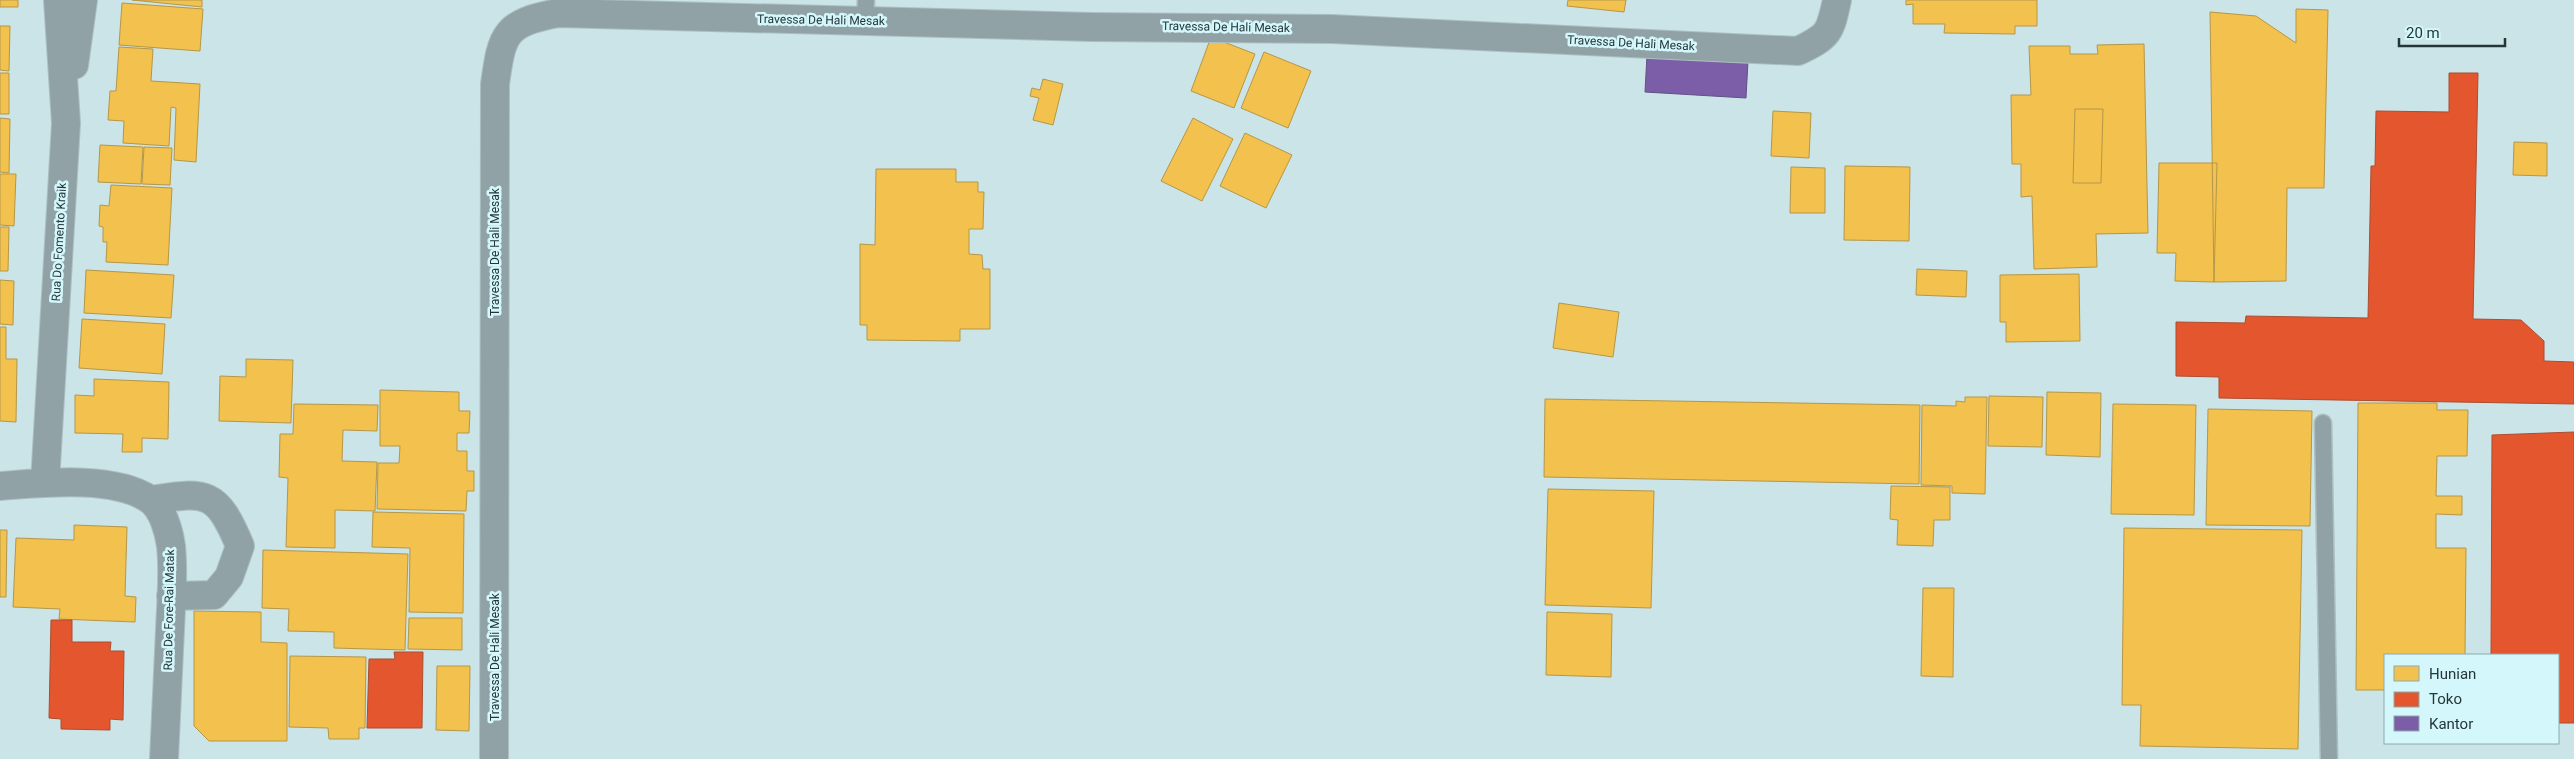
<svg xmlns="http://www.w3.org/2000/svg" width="2574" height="759" viewBox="0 0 2574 759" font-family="Roboto,sans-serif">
<rect width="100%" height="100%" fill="#cbe4e7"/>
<path fill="#f2c14e" stroke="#b49748" d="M0,0H18V7H0Z
M132,0H202V7Z
M1568,0H1626L1624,12L1567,6Z
M1906,0H2037V26H2015V34L1944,33L1945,24H1913V4L1906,5Z
M122,3L203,9L200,51L119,45Z
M2296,9L2328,10L2324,188H2287L2286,281L2214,282L2210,12L2256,16L2296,43Z
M0,26H10L9,71L0,70Z
M1211,37L1255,54L1234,108L1191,91Z
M2144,44L2148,233L2096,234L2097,267L2034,269L2032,196L2021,197V164H2012L2011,95H2031L2029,46H2070V54H2098L2097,45Z
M119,47L153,49L151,81L200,84L196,162L174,160L176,108L171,107L169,146L123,143L124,121L108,120L110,91H116Z
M1264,52L1311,71L1288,128L1241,108Z
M0,73H9V114H0Z
M1043,79L1063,84L1053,125L1033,120L1039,98L1030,96L1032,88L1040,90Z
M2075,109H2103L2101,183H2073Z
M1773,111L1811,113L1809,158L1771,156Z
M0,118L10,119L9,173L0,172Z
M1193,118L1233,139L1202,201L1161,181Z
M1245,133L1292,155L1266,208L1220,186Z
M2514,142L2547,143V176L2513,175Z
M100,145L143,147L141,184L98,182Z
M144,147L172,148L170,185L142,184Z
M2159,163H2217L2214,282L2175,281L2176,253H2157Z
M1845,166L1910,167L1909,241L1844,240Z
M1791,167L1825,168V213H1790Z
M876,169H956V182H978V192H984L983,229H969V254L982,255L983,269H990V329H960V341L867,340V325H860V244L875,245Z
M0,174H16L14,226L0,225Z
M111,185L172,188L168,265L106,262L107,242H103V227L99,226L100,205L109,206Z
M0,227H9L8,271H0Z
M1917,269L1967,271L1966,297L1916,295Z
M86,270L174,275L171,318L84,313Z
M2079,274L2080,341L2006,342V322H2000V275Z
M0,280L14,281L13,325L0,324Z
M1559,303L1619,312L1613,357L1553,348Z
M82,319L165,324L162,374L79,368Z
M0,327H6V359H17L16,422L0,421Z
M246,359L293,360L291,423L219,421L220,376L246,377Z
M94,379L169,382L168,439L142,438V452H122L123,434L75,433V395L94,396Z
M380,390L459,392V411H470L469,433H457V451H467V471H474V491H467L466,511L377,509L378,463H399L400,446H380Z
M2047,392L2101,393L2100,457L2046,455Z
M1989,396L2043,397L2042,447L1988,446Z
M1965,397H1987L1985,494L1952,493V486L1921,485L1922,405L1956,406V401L1965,402Z
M1545,399L1920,405L1919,484L1544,477Z
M2358,403H2437V410H2468L2467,456H2437L2436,496H2462V515L2436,514V548H2466L2465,655H2385V690H2356Z
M294,404L378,405L377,431L343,430L342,461L377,462L375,511L335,510V548L286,547L288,478L279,477L280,434H293Z
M2113,404L2196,405L2194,515L2111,514Z
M2208,409L2312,411L2310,526L2206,525Z
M1891,486L1950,487V520H1934L1933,546L1897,545L1898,520L1890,519Z
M1548,489L1654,491L1651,608L1545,605Z
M373,512L464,514L463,613L409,612L410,548L372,547Z
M74,525L127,527L125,596L136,597L135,622L59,619L60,609L13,607L16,538L74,540Z
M2124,528L2302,530L2298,749L2140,746L2141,705H2122Z
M0,530H7L6,597H0Z
M263,550L408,554L405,650L334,648V632L288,631L289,609L262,608Z
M1923,588H1954L1953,677L1921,676Z
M194,611L261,612V642L287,643V741H209L194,726Z
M1547,612L1612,614L1611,677L1546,675Z
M409,618H462V650L408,649Z
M290,656L366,657L365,728H359V739H329L328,728L289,727Z
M437,666H470L469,731L436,730Z"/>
<path fill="#e4572e" stroke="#ab4d31" d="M2449,73H2478L2473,319L2521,320L2544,341V361L2574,362V404L2219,398V377L2176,376V322L2245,323L2246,316L2368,318L2371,166H2375L2376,111L2449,112Z
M2574,432V723H2558V655H2491L2492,435Z
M51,620H72V642H111L110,651H124L123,720L110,719V730L61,729V719L49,718Z
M394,652H423L422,728H367L369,659H395Z"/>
<path fill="#7b5ea7" stroke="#615286" d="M1647,55L1748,61L1746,98L1645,92Z"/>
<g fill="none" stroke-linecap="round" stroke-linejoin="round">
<g stroke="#acc0c2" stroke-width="19">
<path id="service" d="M865,21L866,0
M2323,423L2329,759"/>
</g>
<g stroke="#acc0c2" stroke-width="30">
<path id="minor" d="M74,65L83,0
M45,483L66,123L58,0
M0,486C42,483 113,475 149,499C163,508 169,532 171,546C174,574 171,603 170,630C168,673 166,716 164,759
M151,500C207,491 217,491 240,546L229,577L214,595L171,596
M494,759L495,84C502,33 505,23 558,13L1091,27L1332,29L1798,51C1829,36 1830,33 1837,0"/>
</g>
<use href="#service" stroke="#90a2a5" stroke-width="16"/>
<use href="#minor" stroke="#90a2a5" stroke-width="28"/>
</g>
<g text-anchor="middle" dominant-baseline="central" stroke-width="5" stroke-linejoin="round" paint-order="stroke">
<g font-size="12" fill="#253639" stroke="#d4f7fc">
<text transform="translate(821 20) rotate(1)">Travessa De Hali Mesak</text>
<text transform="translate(1226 27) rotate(1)">Travessa De Hali Mesak</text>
<text transform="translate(1631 43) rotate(3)">Travessa De Hali Mesak</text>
<text transform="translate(59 242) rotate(-87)">Rua Do Fomento Kraik</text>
<text transform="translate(495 252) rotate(-90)">Travessa De Hali Mesak</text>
<text transform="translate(169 610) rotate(-89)">Rua De Fore-Rai Matak</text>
<text transform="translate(495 657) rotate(-90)">Travessa De Hali Mesak</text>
</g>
</g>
<rect x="2384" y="654" width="175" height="90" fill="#d4f7fc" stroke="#8eaaae"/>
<rect x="2394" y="666" width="25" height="15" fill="#f2c14e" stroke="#8eaaae"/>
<text x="2429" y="679" font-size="15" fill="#253639">Hunian</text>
<rect x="2394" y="692" width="25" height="15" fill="#e4572e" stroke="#8eaaae"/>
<text x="2429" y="704" font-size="15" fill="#253639">Toko</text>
<rect x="2394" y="716" width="25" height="15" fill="#7b5ea7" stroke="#8eaaae"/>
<text x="2429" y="729" font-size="15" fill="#253639">Kantor</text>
<path d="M2399 38v8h106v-8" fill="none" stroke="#253639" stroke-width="2.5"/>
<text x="2406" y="38" font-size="15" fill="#253639" stroke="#d4f7fc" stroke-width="4" paint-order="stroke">20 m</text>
</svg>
